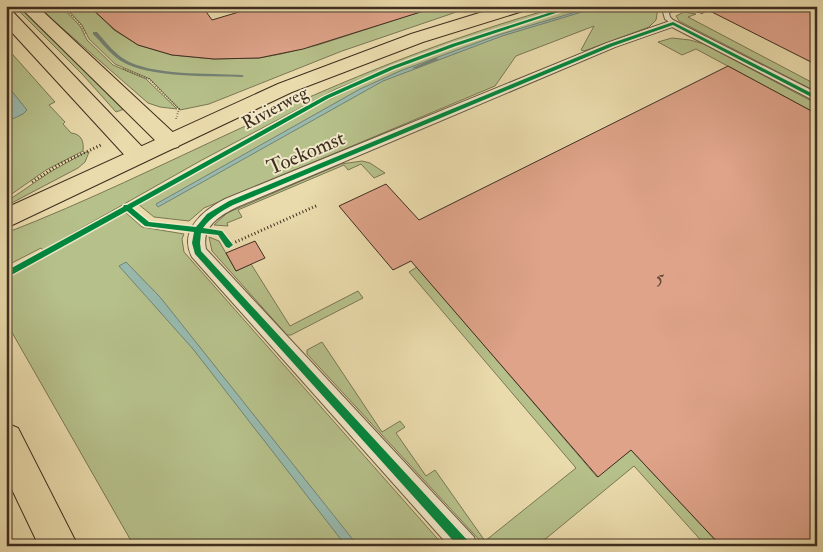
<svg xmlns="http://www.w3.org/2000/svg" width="823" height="552" viewBox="0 0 823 552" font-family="'IM FELL Double Pica',serif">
<rect width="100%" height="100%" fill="#eadbac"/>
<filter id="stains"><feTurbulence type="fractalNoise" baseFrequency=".004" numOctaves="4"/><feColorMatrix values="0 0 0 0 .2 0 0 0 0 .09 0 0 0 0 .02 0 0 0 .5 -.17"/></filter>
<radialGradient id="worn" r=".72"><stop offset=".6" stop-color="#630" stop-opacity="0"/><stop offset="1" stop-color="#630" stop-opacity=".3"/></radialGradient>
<path fill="#b6c08a" stroke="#7a7755" d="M14,6H19L127,108L116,112L83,75Z
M37,6H61L80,26L87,40L113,65L146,79L177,109L160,107L148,103Z
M64,6H89L114,30L138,45L172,55L214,59L259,58L281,54L318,45L438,6H474L342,51L209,104L180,110L150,79L115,64L89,39L82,25Z
M562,6H568L438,48L336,89L200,161L43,250L41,248L6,266V233C86,202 163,164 241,128C344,80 451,36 562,6Z
M582,6H661L658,8L656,20L649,27L584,51L581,50L594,26L516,56L495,86L221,201L204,208L189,221L154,217L138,204C207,166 275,125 346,91C420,55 502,27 582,6Z
M684,12L696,14L688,17L817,85V92L679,21L676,16Z
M672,38L690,40L704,44L817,104V114L696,49L682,55L658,42Z
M6,47L55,102L49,105L65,122L63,124L71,133C82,134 84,142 83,151L46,170L6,198Z
M86,152H89L85,162L78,168L6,206V202L50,172Z
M362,161L370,163L385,173L374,178L361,164L348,170L344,165L238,210L242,217L227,223L228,226L214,225L227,213L341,164Z
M125,212L142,227L184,234L182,239L184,252L444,546H134L6,322V279Z
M209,237L219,241L236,271L251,264L290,326L358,291L363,298L291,335H287L212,251Z
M417,267L597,477L631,450L721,546H706L634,466L537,546H485L307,354V350L322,342L382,432L400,421L405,427L396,433L426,476L435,470L485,541L576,468L409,272Z"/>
<path fill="#98baae" stroke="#748275" d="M596,6H602L502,36L383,81L158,207L156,204L360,89L400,71L498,35Z
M6,84L27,110L23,114L6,122Z
M126,262L160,297L358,546H346L193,349L119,266Z"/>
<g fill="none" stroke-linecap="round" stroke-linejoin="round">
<path fill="#748275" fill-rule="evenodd" d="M93,32H97C105,41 113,52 124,59C150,76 211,73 242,75L244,76L242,77C210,76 148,78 121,61C110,54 102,43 93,34Z
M435,58L439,59L416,69L412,68Z"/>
</g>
<path fill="#dea389" stroke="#3e2e20" d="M89,6H202L212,20L259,6H426L427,10L303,49L259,58L214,59L172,55L138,45L115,30Z
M700,6H817V65Z
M728,66L817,114V546H721L631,450L598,477L411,261L393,270L339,206L386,184L419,220Z
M255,241L265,258L236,271L226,253Z"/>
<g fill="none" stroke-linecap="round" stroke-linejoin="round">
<g stroke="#695943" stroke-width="2">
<path id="lane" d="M672,6H693L705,11L702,13C690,9 680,5 669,13L670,17L676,23L673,25L665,19L663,12Z"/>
</g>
<g stroke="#695943" stroke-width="2">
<path id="street" d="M673,20L817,93V102L672,27L615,47L237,207C219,216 201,227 206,249L474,537L477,546H449L192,257C178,230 204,210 225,199L607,43Z"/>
</g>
<g stroke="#3e2e20" stroke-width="2">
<path id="primary" d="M502,6H528L526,10L423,42L292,92L6,228V208L278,84L411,34Z"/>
</g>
<g stroke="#3e2e20" stroke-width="2">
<path id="highway" d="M19,6H37L178,137L181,142L178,147L170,149L162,147Z
M6,10L12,11L146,151L149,156L146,161L138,164L130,161L6,26Z
M6,423L18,428L78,546H39L6,477Z"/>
</g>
<path stroke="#3e2e20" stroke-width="2" stroke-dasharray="0.5 2" stroke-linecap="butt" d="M63,6L81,25L86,35
M123,69L149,79L179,109L176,119"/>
<path stroke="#3e2e20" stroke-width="3" stroke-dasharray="1 2.5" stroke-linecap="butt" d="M32,182L60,164L101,145
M229,245L318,205"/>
<use href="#lane" fill="#f1e8c9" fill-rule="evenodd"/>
<use href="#street" fill="#f1e8c9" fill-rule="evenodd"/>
<use href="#primary" fill="#eadbac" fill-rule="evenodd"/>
<use href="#highway" fill="#eadbac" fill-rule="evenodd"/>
<g stroke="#f1e8c9" stroke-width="3">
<path id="cycleway" d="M570,6H577L456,46L394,69L329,98L132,208L149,222L196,227L207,214L229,201L609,44L673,22L817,96V100L673,25L613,46L233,205C222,211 211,217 203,228L222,231L233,245L229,248L226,247L218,235L201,233L200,243L201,251L469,542L470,546H458L195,254L192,243L194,232L145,226L127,211L6,278V271L123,207L124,205H127L325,96L390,67L452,44Z"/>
</g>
<use href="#cycleway" fill="#00873e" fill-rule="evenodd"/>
</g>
<g text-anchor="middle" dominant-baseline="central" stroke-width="4" stroke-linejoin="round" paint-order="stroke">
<g font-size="18" fill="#3e2e20" stroke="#f1e8c9">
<text transform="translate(275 108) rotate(-28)">Rivierweg</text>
</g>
<g font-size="19" fill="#664b3a">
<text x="660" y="278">5</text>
</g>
<g font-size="21" fill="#3e2e20" stroke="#f1e8c9">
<text transform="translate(306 153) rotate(-23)">Toekomst</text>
</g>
</g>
<rect width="823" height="552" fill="none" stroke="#eadbac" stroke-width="25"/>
<rect x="8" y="8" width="808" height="537" fill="none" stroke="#3e2e20" stroke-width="2.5"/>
<rect x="12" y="12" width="798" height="527" fill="none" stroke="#3e2e20"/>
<rect width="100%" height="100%" filter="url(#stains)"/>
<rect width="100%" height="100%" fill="url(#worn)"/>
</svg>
